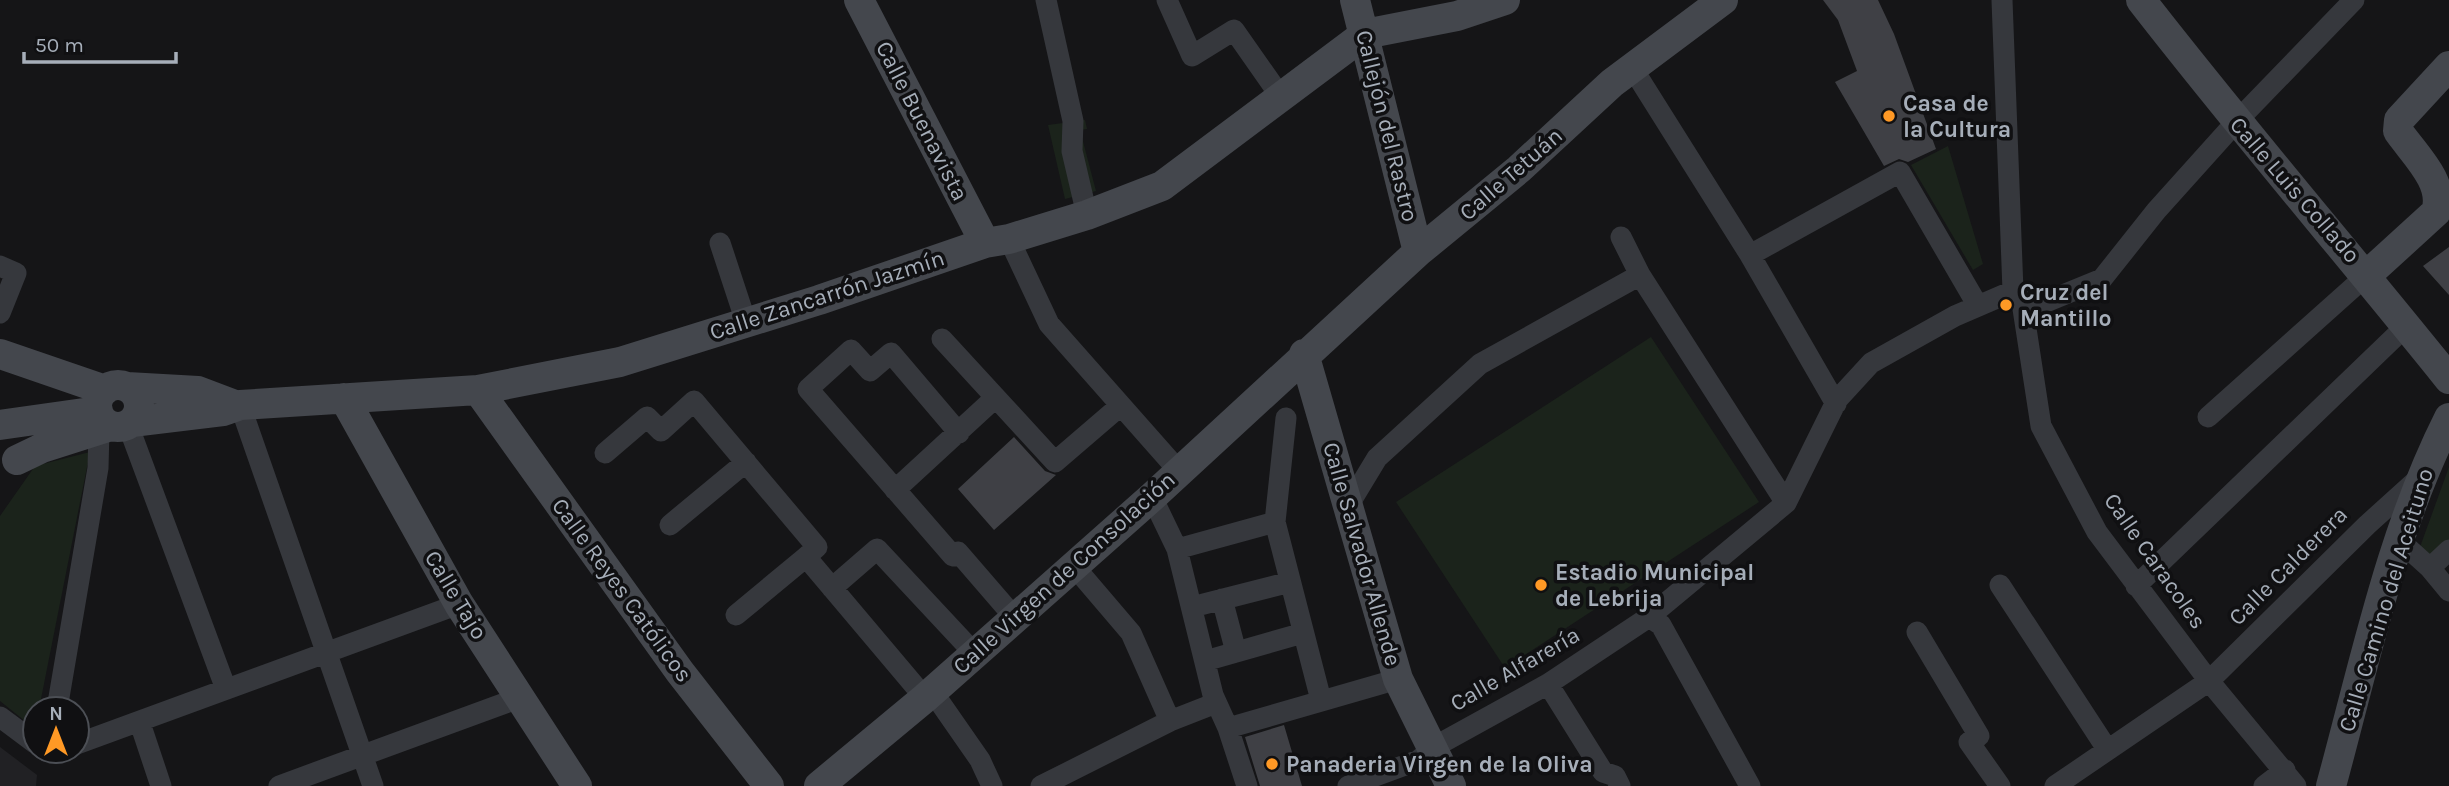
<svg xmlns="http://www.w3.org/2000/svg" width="2449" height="786" viewBox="0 0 2449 786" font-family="Karla,sans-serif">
<rect width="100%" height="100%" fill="#151517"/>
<path fill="#212124" d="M0,747L37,775L36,786H0Z"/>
<path fill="#1b231b" d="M1085,120L1087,129L1080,130L1096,191L1065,199L1048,125Z
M1948,146L1983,264L1973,270L1911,165Z
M1651,337L1759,502L1505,668L1396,502Z
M90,452L39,709H35V729L0,701V516L35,466Z
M2449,467V542L2432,559L2420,547Z"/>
<path fill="#3f4045" d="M1823,0H1878L1894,34L1936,149L1908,162L1899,159L1884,166L1835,82L1857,71L1838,20Z
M2449,247V295L2423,266Z
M1014,437L1045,471L1056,475L994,530L958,489Z
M1284,725L1302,786H1260L1245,737Z"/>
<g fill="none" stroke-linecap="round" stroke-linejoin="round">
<path stroke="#36383d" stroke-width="21" d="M1046,0L1073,121L1072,151L1087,215
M1167,0L1192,56L1234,30L1281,97
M2002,0L2013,291
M1633,69L1750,255L1836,404
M1621,237L1640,275L1786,503
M1009,239L1049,324L1178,470
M720,243L746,322
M1750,255L1900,172L1978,306
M0,266L16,273L0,313
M2021,296L2041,426L2097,532L2209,681L2296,786
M942,339L1055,462L1119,407
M240,405L373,786
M2208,417L2367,275
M1286,418L1275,522L1321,700
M128,425L226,689
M959,433L891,353L870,371L851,350L808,389L953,556L958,552L1015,618
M605,453L647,417L661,431L694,401L817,547L806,557L925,698
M895,490L995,398
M1152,497L1177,549L1213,695L1228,728L1247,786
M1348,506L1377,458L1480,364L1640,275
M670,525L746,462
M2400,541L2430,568L2449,591
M1177,549L1275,522
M1073,565L1131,633L1170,721
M2430,568L2449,550
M2000,585L2107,749
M2136,586L2406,326
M832,588L877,549L975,654
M1222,599L1236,652
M1192,607L1290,582
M736,615L806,557
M1649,617L1661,625L1750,786
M1917,632L1979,736L1969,742L2000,786
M1205,661L1303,633
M1548,684L1603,772L1615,776L1620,786
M932,691L980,760L992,786
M57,709L98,468L99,430
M0,717L35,743
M140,723L161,786
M1228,728L1398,679
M77,744L459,604
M46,751H55
M279,786L519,698
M1041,786L1170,721L1216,703
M1348,786L1419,760L1434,747L1548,684L1649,617L1786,503L1837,400L1871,363L1955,316L2013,291L2036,306L2102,279L2156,211L2236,122L2354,0
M2055,786L2209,681L2367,525L2419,478
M2264,786L2285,770"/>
<path stroke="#44474d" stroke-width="30" d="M859,0L985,243
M1355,0L1418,252
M2141,0C2241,129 2347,252 2449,379
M2367,275L2436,212C2446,183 2414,154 2398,131L2399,120L2449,66
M0,354L105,390
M1304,354L1398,679L1451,786
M97 406a21 21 0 1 1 42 0a21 21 0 1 1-42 0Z
M127,387L198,391L235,405
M478,390L680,672L769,786
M344,398L459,604L577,786
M132,422L223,411L240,405L478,390L620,362L819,300L985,243L1009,239L1087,215L1162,186L1365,34L1457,16L1505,0
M0,425L98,411
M17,460L42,448L111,426
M819,786L925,698L1152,497L1418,252L1519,169L1612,83L1723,0
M2331,786C2365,662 2391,533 2449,418"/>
</g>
<g fill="#ff9925" stroke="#101012" stroke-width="2.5">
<circle cx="1889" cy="116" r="7"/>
<circle cx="2006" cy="305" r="7"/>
<circle cx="1541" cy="585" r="7"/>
<circle cx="1272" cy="764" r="7"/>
</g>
<g text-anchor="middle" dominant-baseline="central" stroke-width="7" stroke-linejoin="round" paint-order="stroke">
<g font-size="23" font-weight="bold" fill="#a6aeb9" stroke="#101012" text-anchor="start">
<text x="1903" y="103">Casa de<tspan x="1903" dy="26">la Cultura</tspan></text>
<text x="2020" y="292">Cruz del<tspan x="2020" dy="26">Mantillo</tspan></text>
<text x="1555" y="572">Estadio Municipal<tspan x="1555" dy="26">de Lebrija</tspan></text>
<text x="1286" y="764">Panaderia Virgen de la Oliva</text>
</g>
<g font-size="23" fill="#a6aeb9" stroke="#101012">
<text transform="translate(922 121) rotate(63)">Calle Buenavista</text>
<text transform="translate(1387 126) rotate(76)">Callejón del Rastro</text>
<text transform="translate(1511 174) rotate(-41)">Calle Tetuán</text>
<text transform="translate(2295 190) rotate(49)">Calle Luis Collado</text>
<text transform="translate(827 295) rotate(-18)">Calle Zancarrón Jazmín</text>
<text transform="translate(1362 554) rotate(74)">Calle Salvador Allende</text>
<text transform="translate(2155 561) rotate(55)">Calle Caracoles</text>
<text transform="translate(2288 566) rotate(-45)">Calle Calderera</text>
<text transform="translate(1064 573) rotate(-42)">Calle Virgen de Consolación</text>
<text transform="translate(622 590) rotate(54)">Calle Reyes Católicos</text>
<text transform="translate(456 595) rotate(59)">Calle Tajo</text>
<text transform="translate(2386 600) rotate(-73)">Calle Camino del Aceituno</text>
<text transform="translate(1515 669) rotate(-30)">Calle Alfarería</text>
</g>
</g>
<g transform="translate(56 730)"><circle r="33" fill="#101012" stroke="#4c4f55" stroke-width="2"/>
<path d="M0-5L12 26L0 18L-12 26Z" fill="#ff9925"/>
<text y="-10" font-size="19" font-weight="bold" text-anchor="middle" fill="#a6aeb9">N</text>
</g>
<path d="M24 52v10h152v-10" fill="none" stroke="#a6aeb9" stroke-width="3.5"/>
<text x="35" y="52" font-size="21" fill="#a6aeb9" stroke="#101012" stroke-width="5" paint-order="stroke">50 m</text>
</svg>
